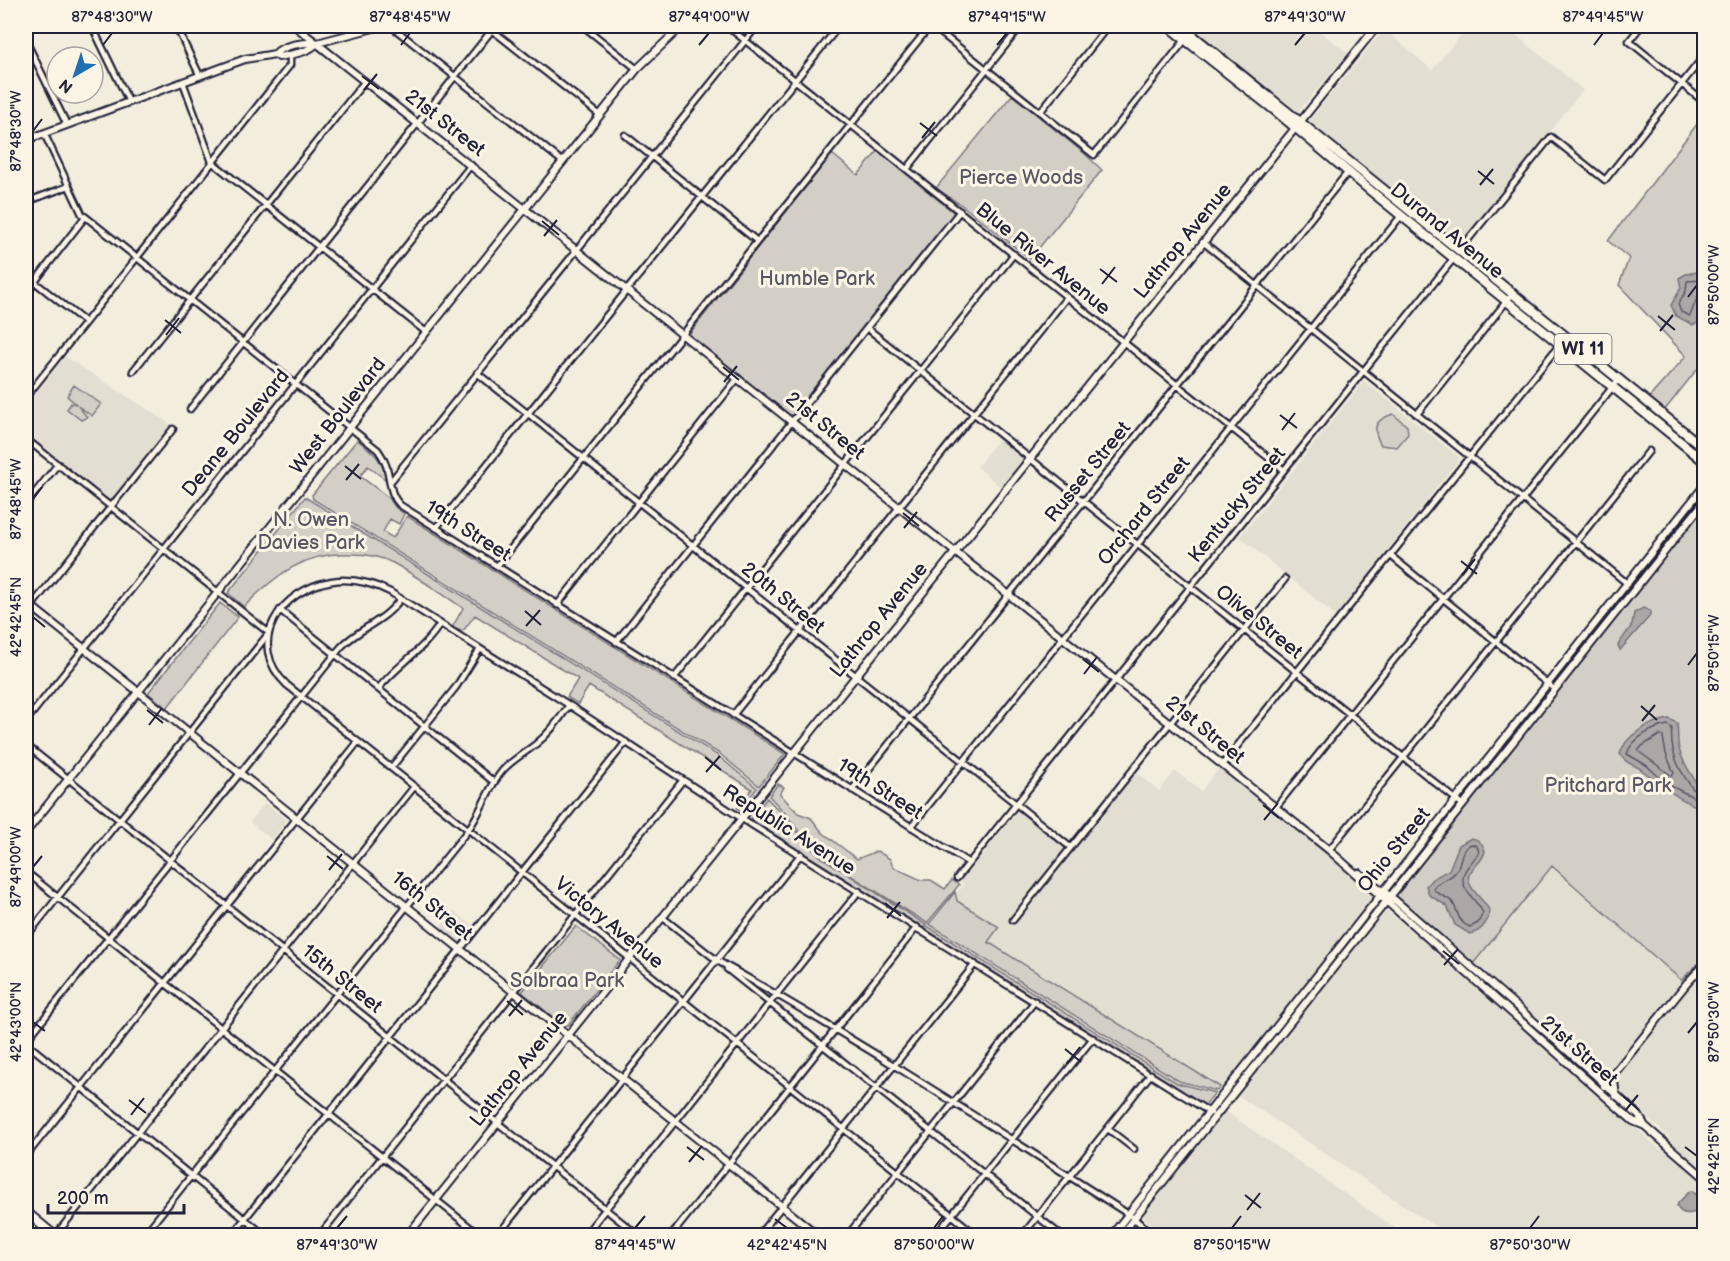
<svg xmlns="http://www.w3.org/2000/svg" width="1730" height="1261" viewBox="0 0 1730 1261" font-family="'Balsamiq Sans',sans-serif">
<rect width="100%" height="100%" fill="#f3edde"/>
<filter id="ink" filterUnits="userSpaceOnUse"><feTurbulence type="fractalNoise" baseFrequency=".0167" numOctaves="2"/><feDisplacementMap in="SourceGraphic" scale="12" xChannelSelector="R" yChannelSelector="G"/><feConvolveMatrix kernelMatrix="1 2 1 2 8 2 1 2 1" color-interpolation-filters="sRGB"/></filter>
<g filter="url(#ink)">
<path fill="#e3ded2" d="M1187,26H1313L1348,53L1297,113Z
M1468,26H1505L1583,90L1460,244H1456L1308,122L1384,29L1432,70Z
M64,356L172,425L112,501L110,502L26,434V406Z
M1364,381L1460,458L1336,616L1240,537Z
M1001,435L1030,458L1004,490L977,467Z
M1219,768L1326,854L1370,891L1373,897L1222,1089L988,942L991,937L944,909L964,884L960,882L1016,813H1020L1071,853L1135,772L1159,791L1175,771L1201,791Z
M265,803L287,820L272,840L250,822Z
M1552,866L1688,987L1704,971V1235H1448L1237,1095L1382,913L1388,911L1661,1150L1670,1138L1618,1091L1616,1080L1626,1065L1620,1060L1607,1071L1599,1073L1593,1070L1473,964Z
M453,910L472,925L459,942L440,927Z
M1225,1111L1398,1230L1393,1236L1164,1235L1145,1219L1143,1215Z"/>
<path fill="#d4cfc6" stroke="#7b7880" stroke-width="1.5" d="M1012,95L1085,154L1102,170L1030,259L963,206L936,188Z
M1704,115V372L1698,368L1664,411L1648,399L1686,356L1619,285L1629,258L1608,241Z
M878,151L953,212V216L793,415H790L691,336L690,333L832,154L858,175Z
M74,385L101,404L92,416L78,406L87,417L81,420L67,409L71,403L76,404L67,396Z
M1393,414L1407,426L1408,434L1397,447L1381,445C1371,428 1375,420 1393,414Z
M357,440C372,451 385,461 386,480L368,466L360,476L389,498L395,507L404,514L399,524L390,519L383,532L393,538L407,516L785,754L759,786L720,754L313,499L312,495Z
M305,497L717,755L757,788L740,810L737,808L752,789L589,686L578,704L567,697L578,679L475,615L463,631L452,628L463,608C440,593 417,576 393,563C381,557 366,554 352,554C306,551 275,575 244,607L228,593Z
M1704,507V958L1681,980L1552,866L1473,964L1396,896Z
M220,603L238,617L167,708L148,693Z
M778,784L784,787L780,794L798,813L811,818L822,832L857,859L877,851L890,859L893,867L921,880H931L945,889L952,880L959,885L927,923L845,872L819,853L803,837L785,813L769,796Z
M767,798L787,819L801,838L821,857L926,925L923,928L750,820Z
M955,892L957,901L999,927L988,942L1220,1087L1217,1091L1179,1081L929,924Z
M576,926L620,960L568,1025L564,1026L522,992Z
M927,926L1177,1083L1215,1093L1205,1105L925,929Z"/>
<path fill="#aca7a6" stroke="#75727b" stroke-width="1.5" d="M1697,272L1704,274V298L1698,309V323L1693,325L1676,316L1671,305L1681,288L1679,278L1686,274Z
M1643,608L1650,611V616L1620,650L1618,645L1632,625L1634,613Z
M1669,719L1677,723C1679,733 1676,742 1680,752C1686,772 1706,789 1704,809C1680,802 1662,785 1643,771C1635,764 1625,764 1620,754C1626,734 1650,722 1669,719Z
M1471,838C1479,839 1483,843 1485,851C1483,862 1473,866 1469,875C1465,887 1486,901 1490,912C1487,923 1481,932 1470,934L1455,925L1447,906L1429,895L1426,886L1432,879L1449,870L1459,845Z
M1690,1191L1694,1192L1703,1203C1699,1214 1684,1218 1677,1207L1678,1203Z"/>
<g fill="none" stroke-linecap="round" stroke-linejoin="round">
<path stroke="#595766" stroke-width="1.5" d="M1704,280L1687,281L1686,291L1678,304L1681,312L1690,316L1697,298L1704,295
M1668,725L1672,728C1669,753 1681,774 1696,793L1695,798L1667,784L1646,765L1627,754C1632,738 1652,728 1668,725Z
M1660,735L1663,737L1666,754L1674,773L1672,776L1638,751L1642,746Z
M1471,844L1477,846L1479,852C1475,859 1469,864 1465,871C1456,888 1478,900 1483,913L1478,923L1470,927C1457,922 1459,913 1453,903C1447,895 1437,896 1433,888C1439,880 1451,880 1457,870C1462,860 1460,849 1471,844Z"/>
<g stroke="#22223b" stroke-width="9">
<path id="minor" d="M92,26L129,102
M176,26L200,76
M391,26L563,162
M487,26L600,115
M583,26L637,69
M727,26L1284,470
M932,26L1094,155L1185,40
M1641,26L1629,41L1704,102
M26,41L67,125
M183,82L212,162L426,332
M1040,112L1108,26
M44,133L82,214L378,450C394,471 385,490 400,505L969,863
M625,135L757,241
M907,169L1021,26
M26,202L69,186
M1203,242L1628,584
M1459,251L1551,137L1605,180L1704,56
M26,275L85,322
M26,293L85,217
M867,328L1463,805
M133,371L365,81
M477,373L1070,847
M26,397L290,65V55
M190,409L492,30
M1417,414L1513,293
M26,439L269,633L26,937
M391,481L757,26
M26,504L58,464
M436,528L839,26
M1391,556L1554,689
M497,566L930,26
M557,605L738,378
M280,610L494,782
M26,613L173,429
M616,642L960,211
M674,678L1014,254
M378,689C397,665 424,650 440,624
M733,715L1067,297
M26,721L471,165
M26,745L639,1236
M1222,765L1561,343
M391,768L456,687L480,649
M852,790L1348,172
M1276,807L1619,379
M911,827L1401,216
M1329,850L1649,451
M26,872L481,1236
M957,878L1454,258
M662,917L719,962
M1013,920L1285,579
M716,960C857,1039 992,1127 1128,1214L1156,1236
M727,969L1062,1236
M26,1041L341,647C359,628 386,621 400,599
M26,1043L266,1236
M1108,1129L1134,1149
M26,1156L358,742
M55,1236L414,787
M143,1236L468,830C482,811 488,787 503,770C513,759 525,753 536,744C550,733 560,719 569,705
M231,1236L626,742
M319,1236L683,780
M497,1236L801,854
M584,1236L859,891
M671,1236L917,927
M758,1236L975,964
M847,1236L1035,1001
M935,1236L1093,1038
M978,1236L287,685C243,643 281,589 332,581C352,578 372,583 390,592L569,705L741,818L1211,1113
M1022,1236L1151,1074"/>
</g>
<g stroke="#22223b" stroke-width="10">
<path id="tertiary" d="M295,26L1329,850L1633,1121L1645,1126
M275,54L279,57C292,54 308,53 317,43
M26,140L245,59L275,54C282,45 305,42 317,43L381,26
M26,602L819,1236
M26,832L637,69L682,26
M1359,873L1396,901L1595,1075L1639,1116L1645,1126L1704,1177
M1613,1074L1616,1096
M1604,1086L1687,983L1704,965
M407,1236L1377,26
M1111,1236L1704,486
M1120,1236L1704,502"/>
</g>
<g stroke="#22223b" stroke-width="12">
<path id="primary" d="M1168,26L1272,108L1371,191L1704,461
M1181,26L1704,448
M26,1212L55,1236"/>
</g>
<use href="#minor" stroke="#fcf5e5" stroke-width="4.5"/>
<use href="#tertiary" stroke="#fcf5e5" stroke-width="6"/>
<use href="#primary" stroke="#fcf5e5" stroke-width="8"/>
</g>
</g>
<path fill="none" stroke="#22223b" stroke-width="2" d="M103,45L112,33M401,45L410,33M699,45L709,33M997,45L1007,33M1295,45L1305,33M1594,45L1603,33M362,76L379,89M364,90L377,74M920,123L937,136M33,131L42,119M922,138L935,122M1478,171L1494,184M1480,185L1493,169M542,221L559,235M544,236L557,220M1100,269L1117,282M1102,284L1115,267M1688,297L1697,285M1658,316L1675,330M165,320L181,333M1660,331L1673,315M166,335L179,318M723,367L739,380M724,382L737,366M1280,415L1297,428M1282,430L1295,413M345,466L361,479M346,480L359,464M33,499L42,487M903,513L919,526M904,528L917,512M1461,561L1477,574M1462,575L1475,559M525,611L541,625M33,617L45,627M526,626L540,610M1083,659L1099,672M1688,665L1697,653M1084,674L1097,657M1641,706L1657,720M147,710L163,723M1642,721L1655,705M149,725L162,708M705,757L721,770M706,772L720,756M1263,805L1279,818M1264,820L1278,803M327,856L343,869M33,867L42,856M329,870L342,854M885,903L901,916M887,918L900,902M1443,951L1459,964M1444,965L1458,949M507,1001L523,1015M509,1016L522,1000M33,1022L45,1031M1688,1033L1697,1022M1065,1049L1081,1062M1067,1064L1080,1047M1623,1096L1639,1110M129,1100L146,1113M1625,1111L1638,1095M131,1115L144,1098M687,1147L704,1160M1685,1147L1697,1156M689,1162L702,1146M1245,1195L1261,1208M1247,1210L1260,1193M775,1219L787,1228M337,1228L347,1216M635,1228L645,1216M934,1228L943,1216M1232,1228L1241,1216M1530,1228L1539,1216"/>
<g text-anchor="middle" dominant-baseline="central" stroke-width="6" stroke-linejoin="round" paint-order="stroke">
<rect fill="#fcf5e5" stroke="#63616e" stroke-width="1.5" x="1554.5" y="334" width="57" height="30" rx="4.5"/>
<g font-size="18" font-weight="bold" fill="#22223b">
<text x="1583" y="349">WI 11</text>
</g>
<g font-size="20" fill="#22223b" stroke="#fcf5e5">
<text transform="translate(445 123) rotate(38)">21st Street</text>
<text transform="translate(1447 231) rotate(39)">Durand Avenue</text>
<text transform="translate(1183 241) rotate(-51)">Lathrop Avenue</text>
<text transform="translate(1043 259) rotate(39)">Blue River Avenue</text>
<text transform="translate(338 416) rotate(-52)">West Boulevard</text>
<text transform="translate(825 426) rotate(39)">21st Street</text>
<text transform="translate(236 433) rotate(-51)">Deane Boulevard</text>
<text transform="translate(1088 472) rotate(-51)">Russet Street</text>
<text transform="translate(1237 505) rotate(-51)">Kentucky Street</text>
<text transform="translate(1144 511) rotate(-51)">Orchard Street</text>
<text transform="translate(468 531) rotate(32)">19th Street</text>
<text transform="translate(783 598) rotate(39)">20th Street</text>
<text transform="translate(879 620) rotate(-51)">Lathrop Avenue</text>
<text transform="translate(1259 622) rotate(39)">Olive Street</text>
<text transform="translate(1205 730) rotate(39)">21st Street</text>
<text transform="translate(880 789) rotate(32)">19th Street</text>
<text transform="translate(789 830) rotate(32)">Republic Avenue</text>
<text transform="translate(1394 850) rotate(-51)">Ohio Street</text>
<text transform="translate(432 906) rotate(39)">16th Street</text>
<text transform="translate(609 923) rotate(39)">Victory Avenue</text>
<text transform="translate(342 979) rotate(39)">15th Street</text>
<text transform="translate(1579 1051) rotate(41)">21st Street</text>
<text transform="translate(519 1069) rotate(-51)">Lathrop Avenue</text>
</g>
<g font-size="20" fill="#575665" stroke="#fcf5e5">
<text x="1021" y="178">Pierce Woods</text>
<text x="817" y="279">Humble Park</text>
<text x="311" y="520">N. Owen<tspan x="311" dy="23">Davies Park</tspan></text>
<text x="1608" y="786">Pritchard Park</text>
<text x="567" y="981">Solbraa Park</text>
</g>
</g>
<rect width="1730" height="1261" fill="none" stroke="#fcf5e5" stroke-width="66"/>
<g transform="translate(75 75) rotate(219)"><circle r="28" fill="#fcf5e5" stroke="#a5a1a1" stroke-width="1.5"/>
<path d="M0-4.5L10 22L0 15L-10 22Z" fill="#1f6fb2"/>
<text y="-9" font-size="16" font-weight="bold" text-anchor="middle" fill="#22223b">N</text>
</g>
<path d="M48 1204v9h136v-9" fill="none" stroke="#22223b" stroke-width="3"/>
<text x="57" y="1204" font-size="18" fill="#22223b" stroke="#fcf5e5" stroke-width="4.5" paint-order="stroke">200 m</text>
<rect x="33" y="33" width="1664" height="1195" fill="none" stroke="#22223b" stroke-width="2"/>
<g font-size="15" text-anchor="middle" fill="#22223b">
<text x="112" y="22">87°48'30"W</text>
<text x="410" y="22">87°48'45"W</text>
<text x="709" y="22">87°49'00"W</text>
<text x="1007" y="22">87°49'15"W</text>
<text x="1305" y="22">87°49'30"W</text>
<text x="1603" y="22">87°49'45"W</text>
<text transform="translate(16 131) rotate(-90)" y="5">87°48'30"W</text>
<text transform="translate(1714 285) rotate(-90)" y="5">87°50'00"W</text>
<text transform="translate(16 499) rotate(-90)" y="5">87°48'45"W</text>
<text transform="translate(16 617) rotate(-90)" y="5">42°42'45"N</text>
<text transform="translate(1714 653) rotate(-90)" y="5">87°50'15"W</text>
<text transform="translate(16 867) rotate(-90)" y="5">87°49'00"W</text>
<text transform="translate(1714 1022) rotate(-90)" y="5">87°50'30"W</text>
<text transform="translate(16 1022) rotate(-90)" y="5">42°43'00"N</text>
<text transform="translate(1714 1156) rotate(-90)" y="5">42°42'15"N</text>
<text x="337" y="1250">87°49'30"W</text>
<text x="635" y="1250">87°49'45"W</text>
<text x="787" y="1250">42°42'45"N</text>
<text x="934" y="1250">87°50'00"W</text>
<text x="1232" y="1250">87°50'15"W</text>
<text x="1530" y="1250">87°50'30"W</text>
</g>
</svg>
